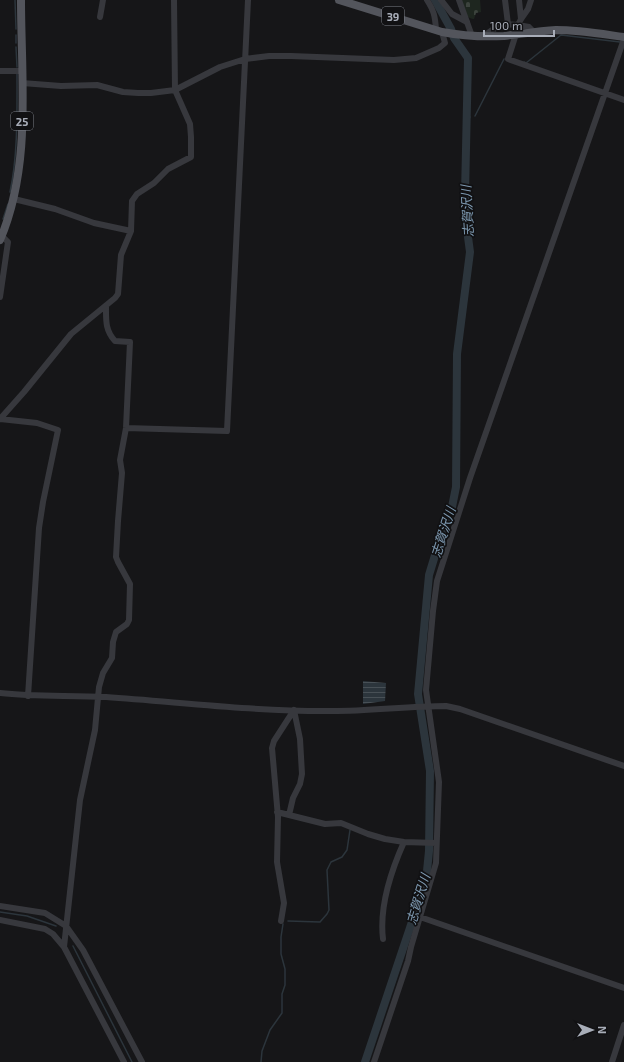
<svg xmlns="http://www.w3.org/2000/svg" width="624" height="1062" viewBox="0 0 624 1062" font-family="'Exo 2','Noto Sans JP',sans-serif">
<defs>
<pattern id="cemetery-stones" width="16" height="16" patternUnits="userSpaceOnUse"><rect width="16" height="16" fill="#1e261f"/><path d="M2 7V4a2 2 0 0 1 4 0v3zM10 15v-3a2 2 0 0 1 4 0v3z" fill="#3c433d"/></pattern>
<pattern id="water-rules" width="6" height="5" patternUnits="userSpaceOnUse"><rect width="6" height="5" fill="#2c353c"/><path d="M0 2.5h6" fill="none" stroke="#485056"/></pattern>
</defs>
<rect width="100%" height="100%" fill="#161618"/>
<path fill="url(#cemetery-stones)" d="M461,0H480L481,12L476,13L474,19C464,18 464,8 461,0Z"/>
<path fill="url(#water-rules)" d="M363,681L386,683L385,701L363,704Z"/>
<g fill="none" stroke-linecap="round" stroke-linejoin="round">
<path stroke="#2c353c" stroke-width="1.5" d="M15,0L16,29
M16,35V43
M16,47L17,67
M524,62L526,63L561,35L620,42
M466,116L470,117
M475,116L504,59
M10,192C18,155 17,112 17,74
M3,219L8,204
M0,912L27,916L56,926
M288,921L320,922L327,914L329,910L327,870L331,862L342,857L347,850L350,830
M73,946L132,1062
M261,1062L262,1051L270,1030L282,1013V994L285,985V969L281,954V937L283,924"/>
<path stroke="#2c353c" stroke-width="8" d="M365,1062L423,889L427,871L429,851L430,771L418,694L429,575L443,529L451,512L456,487L457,354L470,252L466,222L465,194L468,58L454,38L451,29L435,0"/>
<path stroke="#37383d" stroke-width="6" d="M427,0C434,11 435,16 436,29
M441,0L452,14L467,22
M459,0L472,36
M505,0L508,24
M519,0L521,19
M100,17L103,0
M518,25L529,27L534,32
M516,34L508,59L624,100
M485,36C493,27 507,23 518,25L521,19L528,9L531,0
M0,71H22
M22,83L61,86L97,85L123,92L138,93H151L175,90L220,67L245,59L269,56H291L394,60L416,58L439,48L445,43L442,32
M14,199L55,209L94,223L131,231
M0,297L8,242L2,236
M106,306C106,320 105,330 115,341L130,342L126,428L120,460L122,473L118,521L116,557L118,562L130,584L129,620L127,624L116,632L113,642L112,658L103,673L99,687L95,730L80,800L64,947L124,1062
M0,419L24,392L71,334L115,298L118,294L121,255L131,231L132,201L137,194L154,183L168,169L191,157V137L190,124L175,90L174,0
M0,419L37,423L58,430L43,502L39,528L28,696
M126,428L227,431L248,0
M0,693C35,697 71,695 106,697C179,702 251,711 324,711C365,712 405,706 446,706L460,709L624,766
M277,812L325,824L341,823L368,834L385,839L404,842L436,843
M289,815L293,798L300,784L302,774L300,739L294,710
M0,906L45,913L66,926L83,950L142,1062
M420,917L624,988
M0,920L45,929L53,934L64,947
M281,921L284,903L277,862L278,817L272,748L274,741L294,710
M383,939C379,906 391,871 404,842
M374,1062L408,961L411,947L436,863L439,782L426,690L433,611L437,581L470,478L624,39
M612,1062L624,1025"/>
<path stroke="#53555c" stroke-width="8" d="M339,0L442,32C463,36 483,37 504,36C521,34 539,31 556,30C579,30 602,34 624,37
M0,240C32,165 21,79 21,0"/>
</g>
<g text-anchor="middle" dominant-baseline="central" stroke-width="3.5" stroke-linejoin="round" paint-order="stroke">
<g fill="#111113" stroke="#7b7e86" stroke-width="1">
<rect x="382" y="7" width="22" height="18" rx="3"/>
<rect x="11" y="112" width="22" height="18" rx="3"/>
</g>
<g font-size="11" font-weight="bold" fill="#a8adb8">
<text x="393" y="16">39</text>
<text x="22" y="121">25</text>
</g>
<g font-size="13" font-style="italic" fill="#7f9bb3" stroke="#111113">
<text transform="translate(467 211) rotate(-93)">志賀沢川</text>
<text transform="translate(443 532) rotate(-72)">志賀沢川</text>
<text transform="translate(418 899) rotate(-73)">志賀沢川</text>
</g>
</g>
<g transform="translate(592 1030) rotate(90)" stroke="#111113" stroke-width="3" paint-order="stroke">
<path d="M0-3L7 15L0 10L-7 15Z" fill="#a8adb8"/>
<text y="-6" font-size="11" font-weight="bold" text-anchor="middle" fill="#a8adb8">N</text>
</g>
<path d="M484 30v6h70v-6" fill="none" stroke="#a8adb8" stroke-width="2"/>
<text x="490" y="30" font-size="12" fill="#a8adb8" stroke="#111113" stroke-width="3" paint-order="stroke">100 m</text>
</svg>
